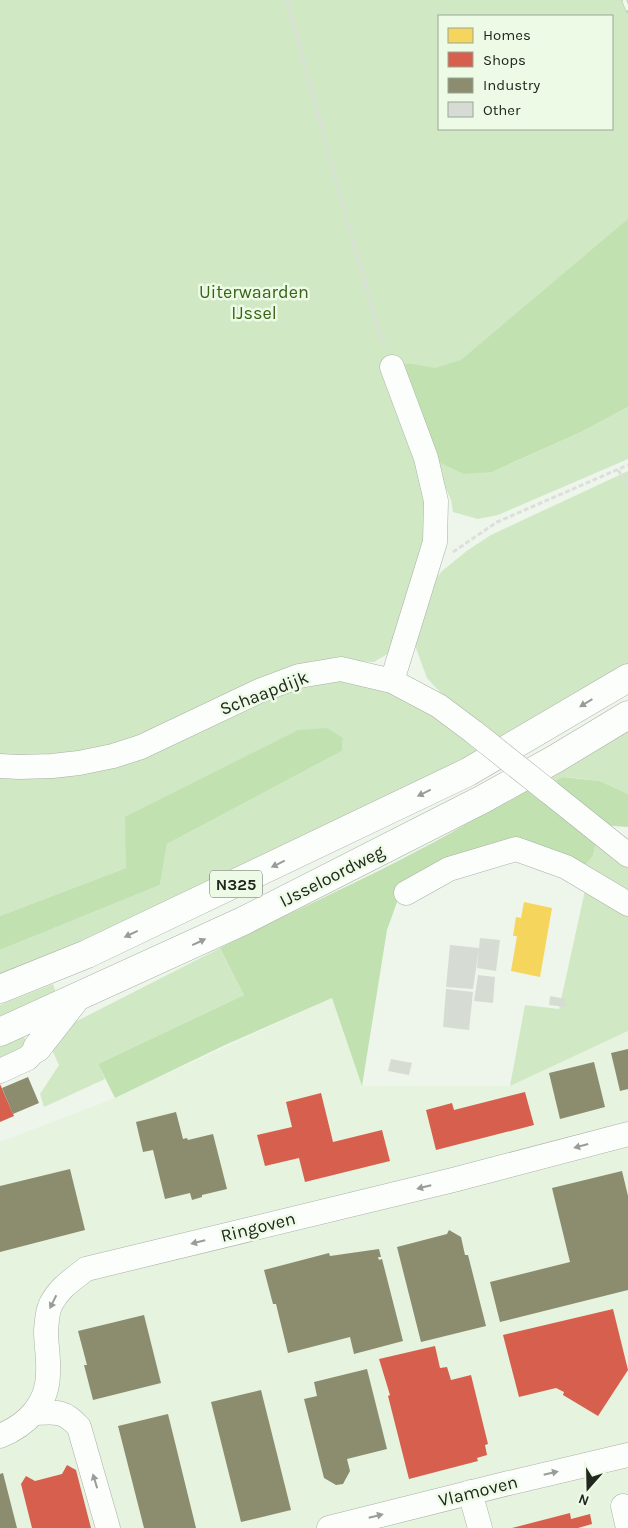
<svg xmlns="http://www.w3.org/2000/svg" width="628" height="1528" viewBox="0 0 628 1528" font-family="Karla,sans-serif">
<rect width="100%" height="100%" fill="#eef6eb"/>
<path fill="#e6f3df" d="M332,998L363,1086H510L628,1031V1528H0V1142L115,1098Z"/>
<path fill="#d0e8c4" fill-rule="evenodd" d="M0,0H628V397L490,473L581,432L628,407V459L498,515L478,519L453,512L451,500L446,489L426,499V535L389,653L374,662L339,660L116,747L55,758L0,757ZM439,16H612V129H439Z
M628,471V665L500,738L450,703L427,678L413,640L427,589L442,571L468,550L491,535Z
M337,679L399,691L445,721L483,754L0,984V950L160,885L167,844L342,751L343,738L126,868L0,916V775H66L282,690Z
M628,727V794L600,781L576,778L563,777L548,784L542,779Z
M597,837L628,862V896L582,869L593,856Z
M586,886L628,911V1031L510,1086L525,1005L559,1009Z
M220,948L244,995L98,1064L105,1079L44,1107L40,1094L59,1065L52,1050L75,1022Z
M53,984L57,996L0,1021V1005Z
M24,1037L27,1043L19,1052L0,1060V1047Z"/>
<path fill="#c1e1b1" d="M628,219V407L581,432L492,472L464,474L432,459L397,364H412L435,368L461,360Z
M327,728L343,738L342,751L167,844L160,885L0,950V916L126,868L125,817L298,730Z
M563,777L600,781L628,794V827L600,825L548,784Z
M527,786L597,837L593,856L582,869L531,845L401,891L387,930L362,1086L332,998L225,1045L115,1098L98,1064L244,995L220,948C323,896 432,851 527,786Z"/>
<path fill="#f6d55c" d="M524,902L552,908L540,977L511,971L517,936H513L516,917L521,918Z"/>
<path fill="#d6604d" d="M0,1084L14,1116L0,1122Z
M525,1092L534,1125L436,1150L426,1110L452,1103L454,1110Z
M321,1093L333,1142L382,1130L390,1161L305,1182L299,1158L265,1166L257,1135L292,1127L286,1102Z
M613,1309L628,1370L598,1416L563,1395L564,1392L556,1388L519,1397L503,1335Z
M435,1346L440,1368L447,1367L451,1380L471,1375L488,1444L485,1445L487,1455L477,1458L478,1461L409,1479L388,1396L390,1395L379,1359Z
M67,1465L76,1470L91,1528H32L21,1484L26,1476L35,1481L62,1474Z
M570,1513L571,1519L590,1514L592,1524L578,1528H512Z"/>
<path fill="#8c8c6e" d="M628,1049V1089L620,1091L611,1053Z
M594,1062L605,1107L560,1119L549,1073Z
M28,1077L39,1103L13,1114L2,1088Z
M176,1112L183,1139L187,1138L188,1140L213,1134L227,1189L202,1195V1197L192,1200L190,1193L165,1199L153,1150L143,1152L136,1122Z
M70,1169L85,1230L0,1252V1186Z
M622,1171L628,1196V1290L500,1322L490,1282L570,1262L552,1188Z
M449,1230L461,1237L465,1255H468L486,1326L421,1342L397,1247L447,1234Z
M379,1249L381,1257H378L379,1260L382,1259L403,1341L354,1354L350,1337L288,1353L276,1304H273L264,1270L329,1253L330,1256Z
M144,1315L161,1383L93,1400L84,1365H87L78,1331Z
M367,1369L387,1449L347,1459L350,1471L343,1484L336,1485L324,1478L304,1399L317,1396L314,1382Z
M261,1390L291,1510L241,1522L211,1402Z
M168,1414L196,1528H144L118,1426Z
M3,1473L17,1528H0V1474Z"/>
<path fill="#d6dcd3" d="M480,938L500,940L496,971L477,968Z
M450,945L479,948L473,989L446,987Z
M478,975L495,977L493,1003L474,1001Z
M446,989L473,992L469,1030L443,1027Z
M550,996L566,999L565,1007L549,1005Z
M391,1059L412,1063L409,1075L388,1071Z"/>
<g fill="none" stroke-linecap="round" stroke-linejoin="round">
<g stroke="#aab0a7" stroke-width="25">
<path id="minor" d="M392,367L426,458L436,501L435,542L392,681
M0,766L19,767L52,766L79,763L113,756L141,747L259,691L299,676L341,669L392,681L439,706L475,733
M548,791L628,855
M406,893L449,869L516,849L566,867L628,904
M0,1071L28,1058L37,1048
M35,1413C56,1412 64,1410 79,1427L108,1528
M0,1436C27,1425 48,1404 48,1373C49,1359 46,1345 46,1330C47,1322 47,1311 51,1304C59,1288 72,1280 86,1269L453,1180L628,1134
M470,1492L480,1528
M623,1506L628,1528
M329,1528L509,1483L628,1455"/>
</g>
<g stroke="#aab0a7" stroke-width="29">
<path id="highway" d="M0,989L87,954L468,772L628,678
M0,1032L243,921L483,799L555,759L628,715
M37,1048L73,1002"/>
</g>
<path stroke="#dddfdc" stroke-width="3" stroke-dasharray="5 2.5" stroke-linecap="butt" d="M287,0L337,184L376,322L385,348
M618,470L628,486
M453,552L497,522L628,465"/>
<use href="#minor" stroke="#fcfefc" stroke-width="24"/>
<use href="#highway" stroke="#fcfefc" stroke-width="28"/>
<g stroke="#c6c8c6" stroke-width="5.5">
<path id="rail" d="M624,0L628,10"/>
</g>
<use href="#rail" stroke="#edfbe6" stroke-width="4" stroke-dasharray="11" stroke-linecap="butt"/>
<g stroke="#aab0a7" stroke-width="25" stroke-linecap="butt">
<path id="minor-bridge" d="M475,733L548,791"/>
</g>
<use href="#minor-bridge" stroke="#fcfefc" stroke-width="24"/>
</g>
<defs><path id="oneway-solid" d="M-6-.8H1V-3.2L6.5 0L1 3.2V.8H-6Z" transform="scale(1.25)"/></defs>
<g fill="#999d99">
<use href="#oneway-solid" transform="translate(586 703) rotate(149)"/>
<use href="#oneway-solid" transform="translate(424 793) rotate(154)"/>
<use href="#oneway-solid" transform="translate(278 864) rotate(154)"/>
<use href="#oneway-solid" transform="translate(131 934) rotate(155)"/>
<use href="#oneway-solid" transform="translate(199 942) rotate(-25)"/>
<use href="#oneway-solid" transform="translate(581 1146) rotate(165)"/>
<use href="#oneway-solid" transform="translate(424 1187) rotate(166)"/>
<use href="#oneway-solid" transform="translate(198 1242) rotate(166)"/>
<use href="#oneway-solid" transform="translate(53 1302) rotate(116)"/>
<use href="#oneway-solid" transform="translate(551 1473) rotate(-13)"/>
<use href="#oneway-solid" transform="translate(95 1481) rotate(-107)"/>
<use href="#oneway-solid" transform="translate(376 1516) rotate(-14)"/>
</g>
<g text-anchor="middle" dominant-baseline="central" stroke-width="5" stroke-linejoin="round" paint-order="stroke">
<rect fill="#edfbe6" stroke="#5e665b" stroke-width="1" x="210" y="870.5" width="52" height="27" rx="4"/>
<g font-size="16" font-weight="bold" fill="#21261f">
<text x="236" y="884">N325</text>
</g>
<g font-size="18" fill="#376417" stroke="#edfbe6">
<text x="254" y="292">Uiterwaarden<tspan x="254" dy="21">IJssel</tspan></text>
</g>
<g font-size="18" fill="#21261f" stroke="#edfbe6">
<text transform="translate(264 693) rotate(-21)">Schaapdijk</text>
<text transform="translate(332 876) rotate(-27)">IJsseloordweg</text>
<text transform="translate(258 1227) rotate(-14)">Ringoven</text>
<text transform="translate(478 1491) rotate(-14)">Vlamoven</text>
</g>
</g>
<rect x="438" y="15" width="175" height="115" fill="#edfbe6" stroke="#9ba696"/>
<rect x="448" y="28" width="25" height="15" fill="#f6d55c" stroke="#9ba696"/>
<text x="483" y="40" font-size="15" fill="#21261f">Homes</text>
<rect x="448" y="52" width="25" height="15" fill="#d6604d" stroke="#9ba696"/>
<text x="483" y="65" font-size="15" fill="#21261f">Shops</text>
<rect x="448" y="78" width="25" height="15" fill="#8c8c6e" stroke="#9ba696"/>
<text x="483" y="90" font-size="15" fill="#21261f">Industry</text>
<rect x="448" y="102" width="25" height="15" fill="#d6dcd3" stroke="#9ba696"/>
<text x="483" y="115" font-size="15" fill="#21261f">Other</text>
<g transform="translate(588 1488) rotate(200)" stroke="#edfbe6" stroke-width="4" paint-order="stroke">
<path d="M0-4L9 19L0 12L-9 19Z" fill="#21261f"/>
<text y="-8" font-size="14" font-weight="bold" text-anchor="middle" fill="#21261f">N</text>
</g>
</svg>
